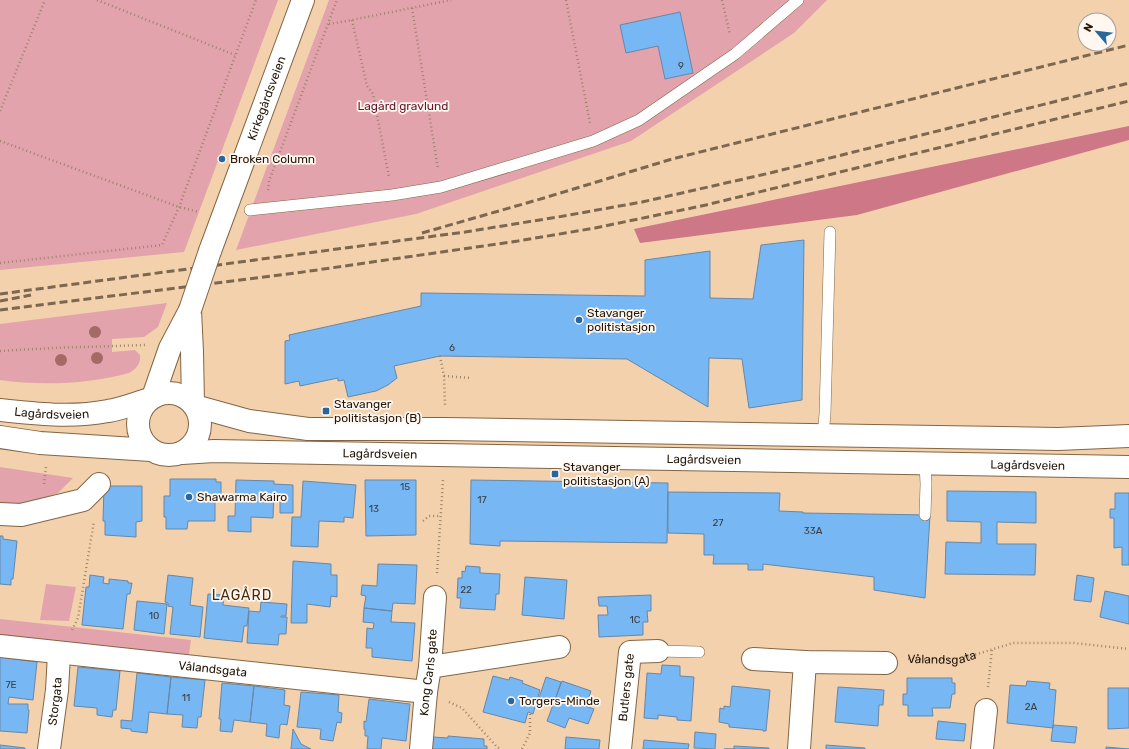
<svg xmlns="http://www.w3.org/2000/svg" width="1129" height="749" viewBox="0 0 1129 749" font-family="Rubik,sans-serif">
<rect width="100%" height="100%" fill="#f3d1ad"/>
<path fill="#e3a3ad" d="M0,0H278L184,252L0,270Z
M329,0H827L794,33L631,141L416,214L236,250Z
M167,303L158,327L144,337L112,339V352L135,350L140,355C141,364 136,369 129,373C90,384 40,386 0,380V324Z
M0,467L73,478L58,493L18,507L0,506Z
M46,584L76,587L69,621L40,620Z
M0,619L191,640L188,661L0,639Z"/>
<path fill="#cd7787" d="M1129,126V140L857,215L640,243L634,229Z"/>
<path fill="#77b7f3" stroke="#6787a7" d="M680,12L693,73L665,79L658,46L626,53L620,25Z
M804,240L802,400L749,408L742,359L709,358L708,407L627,359L440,356L394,366L397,378L388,385L376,391L348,397L344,380L338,381V378L300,386L299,381L285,384V341L290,340L289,335L421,306V293L645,296V260L710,251V298L753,299L761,245Z
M170,479H216V482H221V501H215V521H188L187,529H166V517H164V496H170Z
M236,480L274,481V484L293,485V513H280V495L274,494L273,518L251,517V532L228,531V516H235Z
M365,480H416V535L366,536Z
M471,480L668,483L667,543L500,541V546L470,544Z
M303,481L356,485L353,518L344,517V522L319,521L318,547L291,546L292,517H301Z
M104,486H142V521L136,522V537L105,535V521H103Z
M947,491L1036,492V523L997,522V544H1036L1035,575L945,574L946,542L981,543V522L947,521Z
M668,492L780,493L779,511L803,512V513L930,515L925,598L874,590V577L763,564V570H748V564H713L714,555H704V534L668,533Z
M1115,493H1129V565H1122V547L1114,548V518H1110V509H1115Z
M0,536H3V539L17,541L13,579H11V585L0,584Z
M293,561L331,564V575H337V597L331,596L330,607L307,604V623H291Z
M378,564L417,565L415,604L393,603L392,611L364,608L366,596L361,595L362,585L377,586Z
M466,566L480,567V573L500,574L499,594H496L495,610L460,608L461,598H457L458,578H462V571L465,572Z
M90,575L104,577L103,583L109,584V579L128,581V583H132L130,594H127L123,629L82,625L86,587H89Z
M168,575L193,578L190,605L203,607L200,637L170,634L173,607L168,606V603L165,602Z
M1077,575L1094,578L1091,602L1074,600Z
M525,577L567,580L564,619L522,615Z
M1105,591L1129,596V624L1100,617Z
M208,594L224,595L223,605L249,608L247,626H244L242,642L204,638Z
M651,595V611H647L648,622H643V635L599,637L598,615H608L607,606H599L598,597Z
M137,601L167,604L164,634L134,630Z
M261,602L287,604L286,616H281V617H287L286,634H279L278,645L247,643L249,611L260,612Z
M364,608L392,611L391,622L415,623L412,661L372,657V648H366L367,628L373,629L374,623L363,622Z
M0,657L37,662L33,700L9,697L8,704H28V710H29L27,733L0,731Z
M662,665L680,666V676L694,677L691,721L677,720V717L658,715V719L644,718L647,673L661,674Z
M78,667L120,671L116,710H113L112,717L97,715V708L74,706Z
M137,673L171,677L167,714L149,712L147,733L131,731V729L121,728V720L132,721Z
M493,676L509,680L510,677L523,681L522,683L540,690L533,714L528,712L525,723L483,712Z
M171,677L205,680L201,717H198L197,728L182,727L183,715L167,714Z
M546,677L561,682L554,703L539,698Z
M907,678H952V683H955V694H952L950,708H932L933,716H908V705H903V694H907Z
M562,681L591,691L586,706L594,709L588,724L569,718L565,728L547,721Z
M1027,681L1050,683L1049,689L1056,690L1053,728L1007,723L1010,685L1026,686Z
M222,683L254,686L250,722L234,720L232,732L220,731L221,719H219Z
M254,686L285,690L284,705L290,706L287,725L282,724L280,725L279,738L266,736L267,724L250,722Z
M732,686L770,690L766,731H763V730L729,727V724L719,722L720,708L724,709V706L730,707Z
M838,687L884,690L883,705H879L878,726L835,722Z
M1108,688H1129V728L1108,729Z
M301,692L339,695L338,712L342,713L341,723L337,722L333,741L320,739L321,729L297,727Z
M369,699L410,704L406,741L382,738L381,749H367L368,736H365V729H364V721L366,722Z
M938,721L966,724L964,741L936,739Z
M1053,725L1077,727L1075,743L1051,741Z
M293,729L301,744L311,749H291Z
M695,732L716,734L715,749L694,748Z
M448,736L484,739V746H487V749H432L433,737L448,738Z
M566,737L600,740L599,749H565Z
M644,740L689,744L688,749H643Z
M0,745L25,748V749H0Z
M826,745L865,748V749H826Z
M734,746L769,748V749H724H734Z
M1106,747L1129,749H1106Z"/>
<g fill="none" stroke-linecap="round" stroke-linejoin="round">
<g stroke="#836544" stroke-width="12">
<path id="service" d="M250,210L392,195L441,187L593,141L639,120L735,54L798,0
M823,435L825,414L830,232
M925,463L926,484L925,515
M658,651L699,652"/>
</g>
<g stroke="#836544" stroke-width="24">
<g id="minor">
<path d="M0,514L21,515L83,500L99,484"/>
<path id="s2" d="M0,646L426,692"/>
<path d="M753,659L805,662L886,663"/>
<path d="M430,667L559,647"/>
<path id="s3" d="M49,749L57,690L59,654"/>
<path id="s4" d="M421,749L426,692L430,667L435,597"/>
<path id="s5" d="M620,749L630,652L658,651"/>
<path d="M799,749L805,662"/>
<path d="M982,749L986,710"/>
</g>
</g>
<g stroke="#836544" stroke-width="24">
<g id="tertiary">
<path id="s6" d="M210,251L303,0"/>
<path d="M190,310L192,352L193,404"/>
<path d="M153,397L170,348L190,310"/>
</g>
</g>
<g stroke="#836544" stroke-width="24">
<g id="primary">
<circle cx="169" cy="424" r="31"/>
<path d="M195,406L249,421L308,429H444L1058,439L1129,436"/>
<path id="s7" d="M0,410C36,414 72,418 108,411C122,409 136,403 150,399"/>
<path d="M0,437L40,443L151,450"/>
<path id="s8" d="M182,453L214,451L1129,467"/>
</g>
</g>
<g stroke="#9d8469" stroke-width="2.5" stroke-dasharray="1 3" stroke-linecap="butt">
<path d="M97,0L235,55"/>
<path d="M566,0L590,123"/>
<path d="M722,0L730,35"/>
<path d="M412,8L438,169"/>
<path d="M352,20L367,86L373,94L389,177"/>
<path d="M329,24L352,20L451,0"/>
<path d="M0,111L45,0"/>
<path d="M0,141L179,207L199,212"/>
<path d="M268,190L269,181L337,0"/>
<path d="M0,263L162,245L179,207L256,0"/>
<path d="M0,351L52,348L146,345"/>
<path d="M440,356L444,376L445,405"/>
<path d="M444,376L471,378"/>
<path d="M44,484L46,467"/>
<path d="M423,521L429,516H440"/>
<path d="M437,573L443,480"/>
<path d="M72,630L78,618L94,521"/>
<path id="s1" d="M908,659L958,660L1013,643H1074L1129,649"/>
<path d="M988,687L992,649"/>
<path d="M449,702L462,708L497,747L501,749"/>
<path d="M522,749L530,733V714"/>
</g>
<use href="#service" stroke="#fff" stroke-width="11"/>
<use href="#minor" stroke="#fff" stroke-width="22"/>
<use href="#tertiary" stroke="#fff" stroke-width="22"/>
<use href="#primary" stroke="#fff" stroke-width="22"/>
<path stroke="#7c6750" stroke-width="3" stroke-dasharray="8 4" stroke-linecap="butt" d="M422,233L544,198L672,159L1129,45
M0,294L465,232L558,217L642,202L770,173L1129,83
M0,301L31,295
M0,310L296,273L518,241L595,228L706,205L1129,101"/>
<g stroke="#836544" stroke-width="24" stroke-linecap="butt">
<path id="tertiary-bridge" d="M190,310L210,251"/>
</g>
<use href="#tertiary-bridge" stroke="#fff" stroke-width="22"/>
</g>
<g fill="#a46a66">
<circle cx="95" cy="332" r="6"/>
<circle cx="97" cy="358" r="6"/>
<circle cx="61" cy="360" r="6"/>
</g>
<g fill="#28679d" stroke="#fff7f0" stroke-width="1.5">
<circle cx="222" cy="159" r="4"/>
<circle cx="579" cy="320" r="4"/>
<rect x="322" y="407" width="8" height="8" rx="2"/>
<rect x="551" y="470" width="8" height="8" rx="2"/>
<circle cx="189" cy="497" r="4"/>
<circle cx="511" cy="701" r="4"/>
</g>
<g text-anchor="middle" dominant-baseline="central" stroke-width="3.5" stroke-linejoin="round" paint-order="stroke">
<g font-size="10" fill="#393f44">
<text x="681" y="66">9</text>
<text x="452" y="348">6</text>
<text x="405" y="487">15</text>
<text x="482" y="500">17</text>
<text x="374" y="509">13</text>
<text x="718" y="523">27</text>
<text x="813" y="531">33A</text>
<text x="466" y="590">22</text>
<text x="154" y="616">10</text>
<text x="635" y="620">1C</text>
<text x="11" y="685">7E</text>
<text x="186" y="698">11</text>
<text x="1031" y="707">2A</text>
</g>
<g font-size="12" fill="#24170a" stroke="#fff7f0">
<text stroke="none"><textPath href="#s6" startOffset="163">Kirkegårdsveien</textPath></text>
<text stroke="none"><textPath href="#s7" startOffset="52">Lagårdsveien</textPath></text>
<text stroke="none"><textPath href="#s8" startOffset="198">Lagårdsveien</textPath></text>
<text stroke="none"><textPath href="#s8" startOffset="522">Lagårdsveien</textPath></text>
<text stroke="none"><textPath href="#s8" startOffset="846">Lagårdsveien</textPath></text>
<text stroke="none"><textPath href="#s1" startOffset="34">Vålandsgata</textPath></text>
<text stroke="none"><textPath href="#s2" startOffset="214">Vålandsgata</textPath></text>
<text stroke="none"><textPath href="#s4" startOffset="77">Kong Carls gate</textPath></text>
<text stroke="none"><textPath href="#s5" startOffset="62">Butlers gate</textPath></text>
<text stroke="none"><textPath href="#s3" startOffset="48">Storgata</textPath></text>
</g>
<g font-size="12" fill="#64152c" stroke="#fff7f0">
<text x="403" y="106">Lagård gravlund</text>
</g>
<g font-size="12" fill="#24170a" stroke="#fff7f0" text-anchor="start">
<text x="230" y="159">Broken Column</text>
<text x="587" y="313">Stavanger<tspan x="587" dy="14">politistasjon</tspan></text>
<text x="334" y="404">Stavanger<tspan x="334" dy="14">politistasjon (B)</tspan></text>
<text x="563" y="467">Stavanger<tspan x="563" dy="14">politistasjon (A)</tspan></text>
<text x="197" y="497">Shawarma Kairo</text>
<text x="519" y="701">Torgers-Minde</text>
</g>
<g font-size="14" letter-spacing="1" fill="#452a08" stroke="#fff7f0">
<text x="242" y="595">LAGÅRD</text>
</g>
</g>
<g transform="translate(1097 32) rotate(298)"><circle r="19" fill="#fff7f0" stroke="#a79d94"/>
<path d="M0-3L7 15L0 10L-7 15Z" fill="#28679d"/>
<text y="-6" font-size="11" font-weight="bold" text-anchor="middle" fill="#24170a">N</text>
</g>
</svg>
